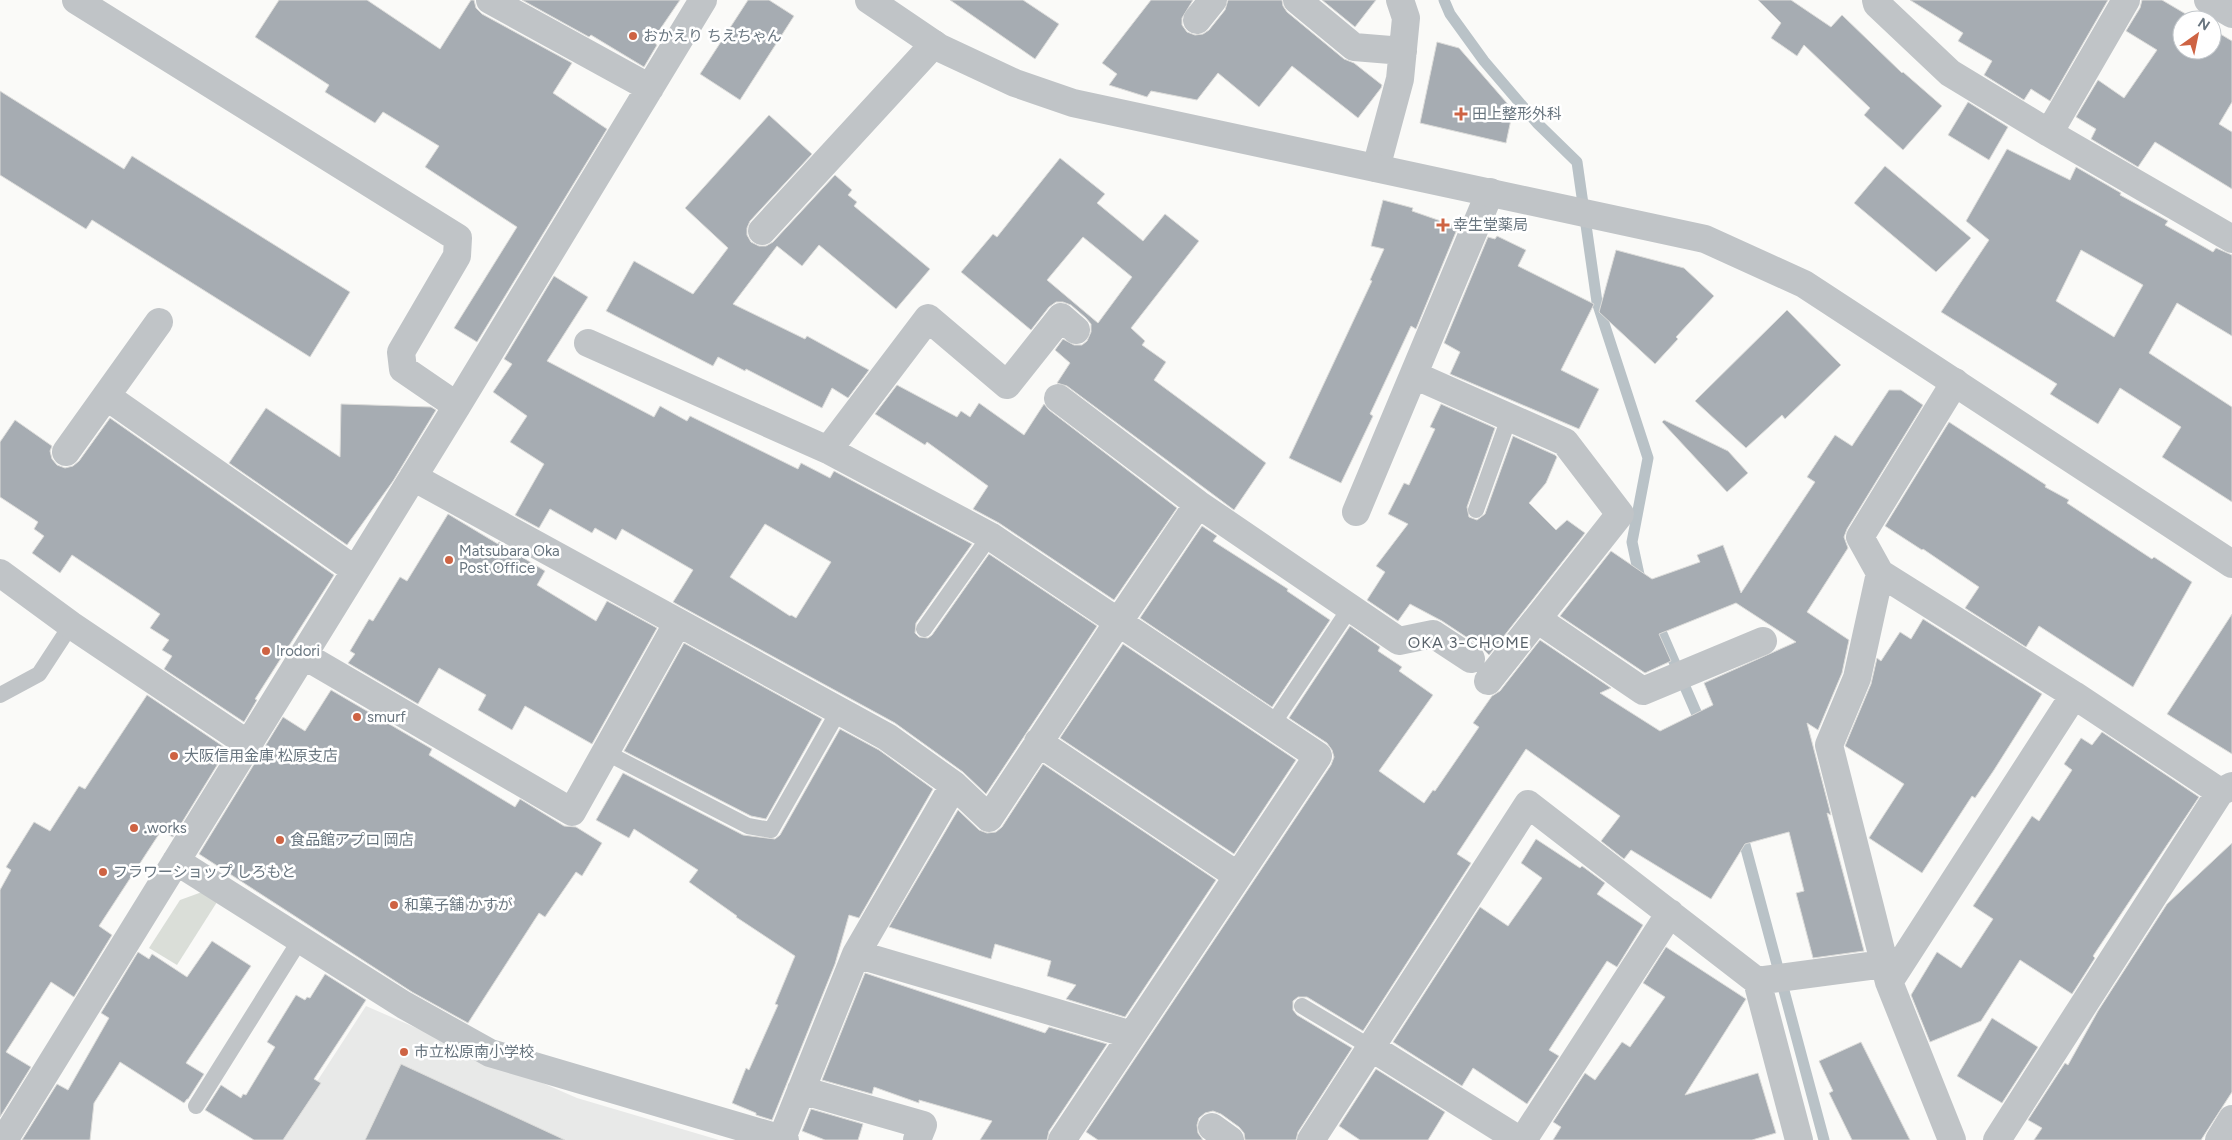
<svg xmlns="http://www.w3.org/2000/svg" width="2232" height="1140" viewBox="0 0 2232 1140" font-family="Figtree,'Noto Sans JP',sans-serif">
<rect width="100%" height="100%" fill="#fafaf8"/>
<path fill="#e8e9e8" d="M366,1006L577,1098L719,1140H279Z"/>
<path fill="#daded8" d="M202,892L217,902L177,965L149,948L180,900Z"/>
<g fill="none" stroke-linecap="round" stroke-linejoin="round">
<path stroke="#b9c2c7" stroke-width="11" d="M1444,0L1450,14L1484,61L1537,123L1577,162L1597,302L1648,458L1632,542L1641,584
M1656,620L1702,726
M1741,830L1824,1140"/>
</g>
<path fill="#a6acb2" stroke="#dcdcda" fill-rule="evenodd" d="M279,0H367L440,49L471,0H474L476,8L482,14L572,63L553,93L607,129L477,342L454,328L517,227L425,167L439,146L383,112L375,123L325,92L329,85L255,37Z
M522,0H680L652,41L657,45L644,67L591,35L589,37Z
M748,0H769L794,16L740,100L700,74Z
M950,0H1023L1059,24L1035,59Z
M1151,0H1193L1182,18V25L1187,32L1195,35L1203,34L1209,30L1225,10L1228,0H1282L1283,6L1287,12L1344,59L1354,63L1382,85L1381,88L1358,118L1292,66L1259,107L1218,73L1197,100L1151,91L1147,97L1109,85L1117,74L1102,63Z
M1322,0H1376L1355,27Z
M1758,0H1791L1831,27L1842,15L1902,73L1903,72L1942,106L1903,150L1864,115L1870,108L1804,45L1797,56L1771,38L1781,23Z
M1910,0H2108L2050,101L2031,89L2024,100L1984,75L1992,61L1958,41L1963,33Z
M2142,0H2162L2196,20H2182V50H2212V29L2232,41V102L2219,124L2232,132V189L2155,142L2138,167L2091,139L2096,129L2076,117L2098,80L2124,98L2157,50L2126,31L2140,8Z
M1437,42L1459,48L1513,110L1506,143L1420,123Z
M0,91L124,169L132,156L350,292L310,357L92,220L86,229L0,175Z
M1968,102L2008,127L1989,160L1948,135Z
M769,115L812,154L750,221L747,228V235L751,242L759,246H766L773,242L835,175L852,190L848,195L857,202L854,206L930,269L896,309L819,245L802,266L777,246L733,304L805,339L807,336L869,370L848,398L832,388L822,408L746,369L745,371L718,357L713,366L606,311L634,261L693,294L728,248L685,208Z
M2007,149L2070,180L2076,167L2121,193L2120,195L2168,221L2165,225L2213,252L2216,248L2232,255V336L2177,303L2149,353L2232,407V502L2162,457L2181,427L2120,388L2098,424L2050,394L2057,384L1941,312L1989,240L1966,221ZM2081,250L2143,285L2114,337L2056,301Z
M1060,158L1105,194L1097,203L1143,241L1165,214L1199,241L1131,328L1145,341L1142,345L1166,362L1154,380L1266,463L1234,510L1067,386L1057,383L1070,363L1055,350L1063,339L1074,345H1082L1087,341L1091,332V324L1086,318L1071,305L1063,302H1056L1049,307L1031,330L961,272L993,234L997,237ZM1083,237L1132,277L1098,323L1047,280Z
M1885,166L1971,238L1936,272L1854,203Z
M1383,200L1413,208L1412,211L1458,227L1416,329L1411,326L1370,414L1373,416L1341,483L1289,458L1372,281L1370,280L1384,249L1371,246Z
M1497,236L1526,250L1518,266L1594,304L1561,370L1599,389L1579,429L1450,374L1460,352L1444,343L1488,237L1495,239Z
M1616,250L1684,268L1714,296L1676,337L1678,339L1655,364L1599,312Z
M554,276L588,297L547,361L654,417L660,406L687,421L690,416L798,469L801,463L830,478L834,471L972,544L916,623L915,633L919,637L928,638L932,635L989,554L1097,626L986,794L963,772L895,723L673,602L693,570L622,529L616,540L595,528L592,533L550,509L539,528L515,515L544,464L510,442L527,416L493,392L512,364L504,359ZM765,524L831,562L796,618L791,615L790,616L730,577Z
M1787,310L1841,365L1785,419L1782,415L1746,448L1695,401Z
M897,385L957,417L961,411L970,417L979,403L1024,435L1044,404L1049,410L1177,508L1114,600L999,523L973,509L988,486L927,442L925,445L875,414Z
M1889,390H1901L1923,405L1847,529L1844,537L1848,548L1807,612L1849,640L1842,673L1818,730L1807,723L1831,815L1827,813L1864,951L1813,958L1796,893L1804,891L1789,832L1745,844L1711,899L1631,850L1624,859L1601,841L1620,816L1526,749L1457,854L1471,863L1363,1031L1307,997H1298L1293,1001V1010L1297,1015L1352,1048L1298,1132L1296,1140H1245L1244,1133L1239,1127L1221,1114L1213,1111L1205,1113L1199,1118L1197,1125L1198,1133L1203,1140H1098L1086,1132L1331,765L1334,757L1332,750L1327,743L1289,718L1350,626L1380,647L1378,651L1402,667L1399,671L1433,695L1379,771L1424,803L1433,790L1435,791L1479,727L1473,723L1492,696L1500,691L1540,640L1611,688L1600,693L1660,731L1713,705L1704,683L1796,642L1736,603L1659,634L1671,661L1645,673L1560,616L1611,551L1652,579L1700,562L1697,555L1723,545L1741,593L1815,482L1807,477L1835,435L1852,446Z
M341,404L431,407L436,410L393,481L347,545L229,463L266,408L340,457Z
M1441,404L1495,428L1467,507L1469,517L1477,520L1485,514L1513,436L1555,455L1557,457L1546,483L1529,503L1556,530L1567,520L1585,533L1489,655L1480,646L1442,621L1410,604L1398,621L1367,600L1385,572L1376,566L1408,524L1388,514L1404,483L1409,485L1435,429L1430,427Z
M110,418L334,575L255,699L257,700L244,722L164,669L172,656L162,650L169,640L150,628L160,614L72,555L60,573L32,553L44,536L34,529L38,522L0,497V442L15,420L52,446L50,451L52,459L57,465L65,468L73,466L79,461Z
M1664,420L1728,451L1748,473L1727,492L1662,422Z
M1949,422L2046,485L2045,487L2069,500L2067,503L2152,559L2154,557L2192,582L2133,687L2039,626L2026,647L1965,608L1979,587L1923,549L1922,550L1885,526Z
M448,514L498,544L499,542L523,555L522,557L545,571L537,585L596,621L607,601L657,628L592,744L525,706L512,730L478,710L486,695L439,668L418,704L348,663L355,654L350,651L369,619L373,621L400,577L407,581Z
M1202,526L1217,536L1213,541L1288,589L1287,591L1330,620L1272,707L1140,618Z
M2232,614V754L2167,714Z
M1923,619L2042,694L1994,770L1975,798L1972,796L1922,873L1869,838L1904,784L1845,746L1871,684L1877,658L1881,661L1900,632L1911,639Z
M684,643L822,719L766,819L751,816L624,751Z
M1123,644L1296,760L1234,854L1060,738Z
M331,690L432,749L429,755L515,807L520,799L564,826L576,827L602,843L582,876L576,872L545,917L539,913L468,1023L412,992L199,854L283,717L305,731Z
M147,695L227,749L173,837L161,831L99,926L112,935L74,997L51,982L6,1052L31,1067L0,1117V890L11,870L6,867L34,822L50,831L79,786L85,789Z
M840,729L879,750L933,789L859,918L849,915L835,964L772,1120L756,1115V1113L732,1103L746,1068L749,1070L778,1005L775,1004L795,956L736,917L737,916L689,882L698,870L634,829L629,838L596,820L623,773L743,835L775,839L780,835Z
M2102,732L2199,797L2093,956L2095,958L2072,994L2020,960L1981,1021L1930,1042L1911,995L1937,952L1961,968L1993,919L1973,906L2032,816L2039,821L2072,770L2064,764L2081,738L2092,745Z
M1043,764L1216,880L1125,1017L1066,999L1076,985L1047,976L1051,961L995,944L991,959L889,927L958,810L979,830L987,833L996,832L1002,827Z
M1536,839L1580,868L1582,866L1605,883L1597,894L1643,925L1617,967L1607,961L1549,1050L1559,1056L1527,1104L1473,1068L1462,1086L1393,1042L1480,907L1508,926L1542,878L1521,863Z
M2232,843V1092L2201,1140H2034L2042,1128L2028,1120L2065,1063L2068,1065L2098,1011L2167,904Z
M212,941L251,966L186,1063L204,1074L188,1099H187L184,1103L120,1062L94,1103L90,1140H22L57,1084L68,1090L109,1018L101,1013L138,952L149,959L152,954L187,977Z
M1666,947L1746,999L1685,1095L1758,1073L1776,1133L1752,1140H1553L1561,1127L1553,1122L1585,1073L1595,1080L1622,1042L1630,1047L1665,997L1643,983Z
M865,973L1045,1033L1049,1027L1107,1044L1049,1131L1047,1140H980L992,1121L919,1100V1103L874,1087L872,1094L822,1080Z
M325,974L366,1000L314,1079L321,1083L283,1140H254L205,1110L221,1085L241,1098L243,1094L246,1095L275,1047L267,1042L296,995L305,1000L307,997L310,998Z
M1992,1018L2038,1047L2002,1103L1957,1076Z
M1861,1042L1910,1140H1852L1829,1093L1833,1091L1819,1061Z
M401,1064L565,1140H365Z
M1376,1069L1445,1112L1428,1140H1360L1339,1126Z
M811,1109L863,1124L858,1140H825L802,1131Z"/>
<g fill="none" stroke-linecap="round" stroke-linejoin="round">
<path stroke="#c0c4c7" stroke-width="16" d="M1476,510L1509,418
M924,629L990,536
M0,695L39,674L71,625
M1272,725L1350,608
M605,752L748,826L771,830L838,712
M1302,1006L1372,1048
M196,1106L300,940"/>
<path stroke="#c0c4c7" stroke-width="28" d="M76,0L458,238L457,256L401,352L403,369L457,406
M490,0L650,88
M1297,0L1354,47L1403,51
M1876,0L1877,4L1950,73L2049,133
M2126,0L2049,133L2232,239
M2208,0L2232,14
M1197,20L1213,0
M1376,168L1400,79L1406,18L1400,0
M762,231L934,44
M588,343L828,450L990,536L1318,756L1132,1035L856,954
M1414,375L1565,442L1620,514L1488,681
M106,396L355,570
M1058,398L1198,504L1399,641L1433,634L1471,659
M828,450L928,318L1007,385L1061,317L1076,330
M66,452L159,322
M413,477L887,737L954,785
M1356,512L1490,192
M0,573L71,625L248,744
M1880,573L2074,695L2220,792L2232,786
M1537,619L1643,691L1763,641
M303,655L572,812L677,624
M1038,742L1238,876
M176,861L404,1005L490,1053L785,1140
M1757,981L1799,1140
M1889,982L2074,695
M1372,1048L1519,1140
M801,1090L923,1125L917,1140
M1212,1127L1230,1140
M782,1138L856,954L954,785L989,818L1119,621L1198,504
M4,1140L457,406L703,0
M1062,1140L1132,1035
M1311,1140L1528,804L1757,981L1884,964
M1523,1140L1670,913
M1952,1140L1889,982L1829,745L1857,678L1880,573L1860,537L1955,382
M1997,1140L2220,792
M2219,1140L2232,1119"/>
<path stroke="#c0c4c7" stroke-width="28" d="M869,0L940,48L1015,83L1073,103L1705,239L1804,284L2232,564"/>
</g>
<g fill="#ce6343" stroke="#fff" stroke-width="2">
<circle cx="633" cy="36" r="5"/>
<path d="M1458.5 106.5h5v5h5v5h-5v5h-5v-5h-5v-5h5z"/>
<path d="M1440.5 217.5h5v5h5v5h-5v5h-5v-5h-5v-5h5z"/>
<circle cx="449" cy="560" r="5"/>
<circle cx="266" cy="651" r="5"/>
<circle cx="357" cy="717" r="5"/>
<circle cx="174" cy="756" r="5"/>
<circle cx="134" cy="828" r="5"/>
<circle cx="280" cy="840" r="5"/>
<circle cx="103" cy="872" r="5"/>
<circle cx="394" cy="905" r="5"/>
<circle cx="404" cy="1052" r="5"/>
</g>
<g text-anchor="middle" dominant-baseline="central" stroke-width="5" stroke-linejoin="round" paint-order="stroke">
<g font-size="15" fill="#68757f" stroke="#fff" text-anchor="start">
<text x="643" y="36">おかえり ちえちゃん</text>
<text x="1472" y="114">田上整形外科</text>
<text x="1453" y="225">幸生堂薬局</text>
<text x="459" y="551">Matsubara Oka<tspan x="459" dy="17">Post Office</tspan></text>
<text x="276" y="651">Irodori</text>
<text x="367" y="717">smurf</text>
<text x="184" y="756">大阪信用金庫 松原支店</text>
<text x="144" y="828">.works</text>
<text x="290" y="840">食品館アプロ 岡店</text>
<text x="113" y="872">フラワーショップ しろもと</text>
<text x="404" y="905">和菓子舗 かすが</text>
<text x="414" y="1052">市立松原南小学校</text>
</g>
<g font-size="16" letter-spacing="1" fill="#5a636b" stroke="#fff">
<text x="1469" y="642">OKA 3-CHOME</text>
</g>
</g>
<g transform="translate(2197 35) rotate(33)"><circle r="24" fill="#ffffff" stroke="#c3c8cc"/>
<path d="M0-4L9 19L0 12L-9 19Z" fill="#ce6343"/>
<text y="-8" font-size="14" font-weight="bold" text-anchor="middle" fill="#68757f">N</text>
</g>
</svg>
